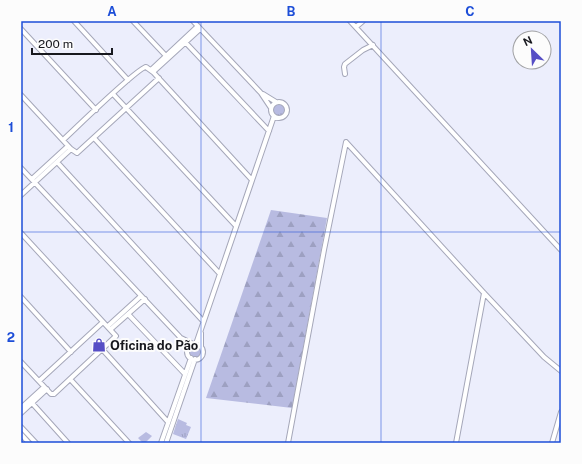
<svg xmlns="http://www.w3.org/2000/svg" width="582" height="464" viewBox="0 0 582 464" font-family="'Public Sans',sans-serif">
<defs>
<pattern id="grass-tufts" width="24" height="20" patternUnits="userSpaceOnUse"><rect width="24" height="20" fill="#b8bbe1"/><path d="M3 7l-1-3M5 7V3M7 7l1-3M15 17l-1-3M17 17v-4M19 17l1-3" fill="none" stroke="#9da0c1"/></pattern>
<pattern id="forest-firs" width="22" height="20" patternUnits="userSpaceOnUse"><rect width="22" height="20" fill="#b8bbe1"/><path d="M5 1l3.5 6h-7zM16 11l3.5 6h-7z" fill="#9da0c1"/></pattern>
</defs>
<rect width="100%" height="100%" fill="#eceefc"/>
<path fill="url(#grass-tufts)" d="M273 110a6 6 0 1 1 12 0a6 6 0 1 1-12 0Z
M189 352a6 6 0 1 1 12 0a6 6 0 1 1-12 0Z
M178,419L187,423L186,425L191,427L186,439L173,434Z
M146,432L152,436L145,443H143L138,438Z"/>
<path fill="url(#forest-firs)" d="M271,210L327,218L292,408L206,398Z"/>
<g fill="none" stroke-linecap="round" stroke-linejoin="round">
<g stroke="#a5a7b9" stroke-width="6">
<path id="minor" d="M74,21L128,80
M133,21L167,57
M193,21L261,93L271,108
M350,21L561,250
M356,27L363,21
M21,29L96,110
M186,43L269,131
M151,70L198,26
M153,72L200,29
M345,74L344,67L345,64L363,50L373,45
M113,94L236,226
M263,94L276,102
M21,95L71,149L77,153L159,78
M271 110a8 8 0 1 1 16 0a8 8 0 1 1-16 0Z
M94,138L220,274
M63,140C74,130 137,68 146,67L153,72L252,180
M57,162L203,321
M21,168L179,336L188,349
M32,179L68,146
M21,195L71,149
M21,233L116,336L54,394H51L21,362
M21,297L71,352
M128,314L185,374
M108,326L141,296
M111,329L145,299
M201,333V347
M181,338L193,344
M196,344L274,116
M187 352a8 8 0 1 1 16 0a8 8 0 1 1-16 0Z
M102,349L168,422
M70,379L129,443
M39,381L103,322
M32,403L68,443
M21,408L44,387
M21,413L47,389
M21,427L36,443
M21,434L29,443
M161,443L191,358
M166,443L195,359
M288,443L324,250L346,142L484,293L544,357L561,371
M456,443L484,293
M552,443L561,412"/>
</g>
<use href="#minor" stroke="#fff" stroke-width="4"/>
</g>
<path fill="none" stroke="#1d4ed8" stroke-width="1" stroke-opacity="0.55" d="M201,21V443M381,21V443M21,232H561"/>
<defs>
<g id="shop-bare" transform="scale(1.08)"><path d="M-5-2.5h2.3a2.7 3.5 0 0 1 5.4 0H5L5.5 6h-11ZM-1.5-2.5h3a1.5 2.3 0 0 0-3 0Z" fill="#564ec5" stroke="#fcfcfc" stroke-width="2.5" paint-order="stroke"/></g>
</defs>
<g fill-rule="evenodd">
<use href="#shop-bare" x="99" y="345"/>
</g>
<g text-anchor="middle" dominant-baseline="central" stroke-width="4" stroke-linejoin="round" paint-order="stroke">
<g font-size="13" font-weight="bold" fill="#17181e" stroke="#fcfcfc" text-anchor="start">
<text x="110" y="345">Oficina do Pão</text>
</g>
</g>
<rect width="582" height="464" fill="none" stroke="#fcfcfc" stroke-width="44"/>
<g transform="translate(532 50) rotate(335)"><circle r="19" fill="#fcfcfc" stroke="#a0a1a3"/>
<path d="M0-3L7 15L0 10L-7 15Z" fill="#564ec5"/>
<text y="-6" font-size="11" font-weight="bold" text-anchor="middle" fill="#17181e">N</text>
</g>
<path d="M32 48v6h80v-6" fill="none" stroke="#17181e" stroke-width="2"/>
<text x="38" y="48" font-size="12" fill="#17181e" stroke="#fcfcfc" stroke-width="3" paint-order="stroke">200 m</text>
<rect x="22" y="22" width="538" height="420" fill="none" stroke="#1d4ed8" stroke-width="1.5"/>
<g font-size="13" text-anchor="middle" font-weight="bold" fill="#1d4ed8">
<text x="112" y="16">A</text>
<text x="291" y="16">B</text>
<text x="470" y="16">C</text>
<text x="11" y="132">1</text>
<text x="11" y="342">2</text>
</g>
</svg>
